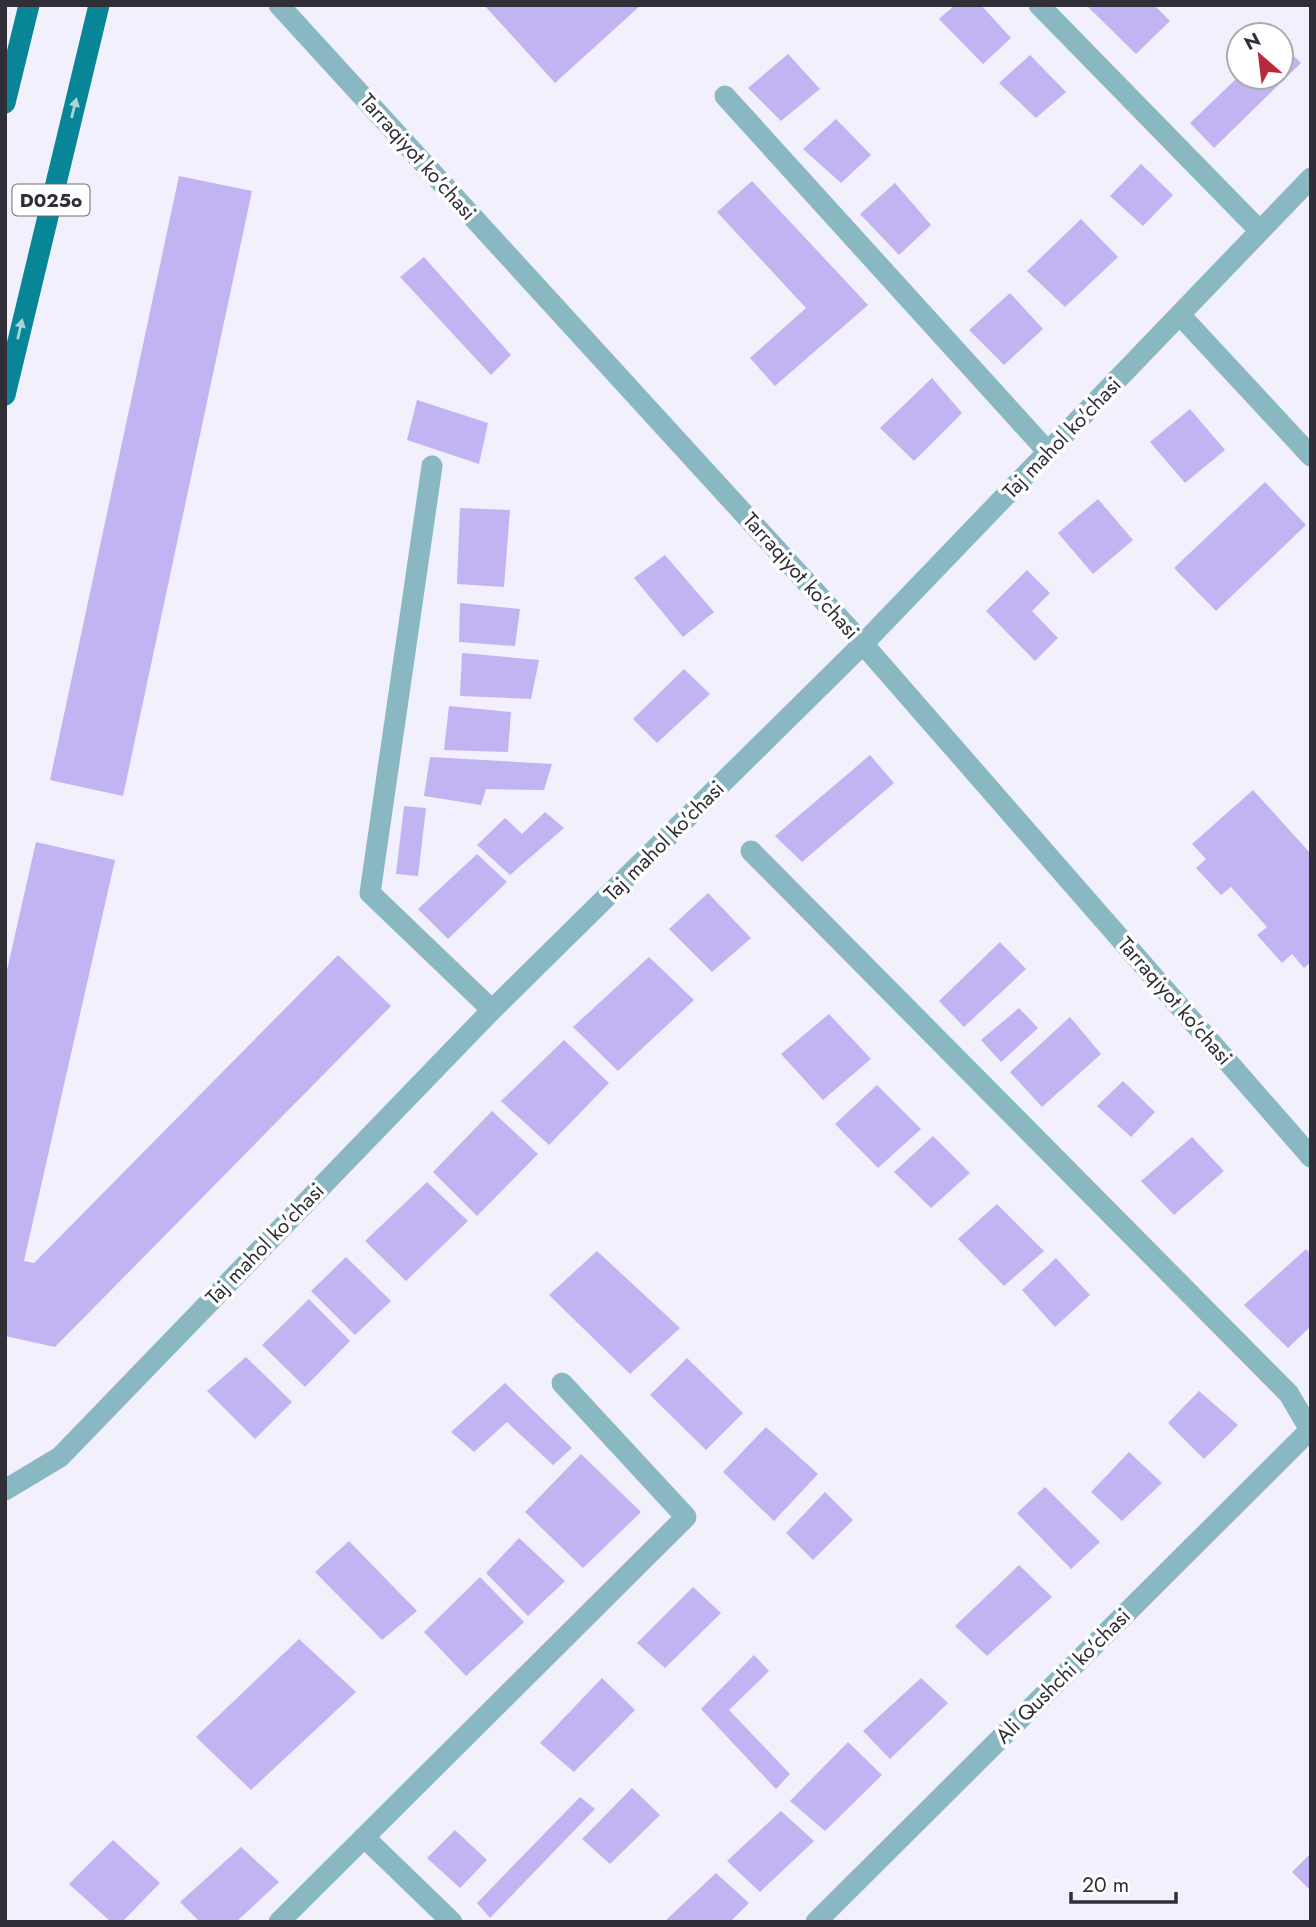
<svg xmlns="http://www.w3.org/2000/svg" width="1316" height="1927" viewBox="0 0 1316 1927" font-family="Jost,sans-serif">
<rect width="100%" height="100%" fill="#f3f0fd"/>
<path fill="#c2b3f3" d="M484,5H641L555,83Z
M955,5H981L1011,38L983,64L939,19Z
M1086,5H1154L1170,21L1136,54Z
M1281,43L1301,63L1214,148L1190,123L1238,77H1281Z
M788,54L820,89L781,121L748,88Z
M1030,55L1066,92L1036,118L999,83Z
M836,119L871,155L841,183L803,149Z
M1141,164L1173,195L1143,226L1110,196Z
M179,176L252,191L123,796L50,780Z
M752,181L868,305L775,386L750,358L806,308L717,212Z
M895,183L931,225L899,255L860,214Z
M1081,219L1118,257L1065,307L1027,271Z
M424,257L511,355L491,375L400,277Z
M1010,293L1043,329L1004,365L969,330Z
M932,378L962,413L914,461L880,428Z
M417,400L488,423L479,464L407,440Z
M1190,409L1225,450L1185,483L1150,442Z
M1265,482L1306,525L1216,611L1174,568Z
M1098,499L1133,540L1093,574L1058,533Z
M460,508L510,510L504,587L457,584Z
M665,555L714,612L683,637L634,578Z
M1027,570L1050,593L1032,611L1058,638L1035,661L986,611Z
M460,603L520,609L515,646L459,642Z
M462,653L539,660L531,699L460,696Z
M684,669L710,694L657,743L633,719Z
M449,706L511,712L508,752L444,750Z
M870,755L894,783L802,862L775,836Z
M430,757L552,764L544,790L486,789L481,805L424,796Z
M1253,790L1311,854V962L1304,968L1292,954L1282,963L1257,935L1267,927L1231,887L1221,895L1196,868L1206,859L1192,844Z
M404,806L426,808L418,876L396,874Z
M545,812L564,828L510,875L477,845L505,818L522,834Z
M36,842L115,860L24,1261L34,1263L338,955L391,1006L55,1347L5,1336V979Z
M477,854L507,882L448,939L418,909Z
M708,893L751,938L712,972L669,929Z
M1000,942L1026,969L964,1027L939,1001Z
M649,957L694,1000L618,1071L573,1027Z
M1019,1008L1038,1028L1001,1062L981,1040Z
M829,1014L871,1059L823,1100L781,1054Z
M1070,1017L1101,1054L1042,1107L1010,1072Z
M564,1040L609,1083L549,1145L501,1101Z
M1123,1081L1155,1112L1131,1137L1097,1106Z
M877,1085L921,1129L878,1168L835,1124Z
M492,1111L538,1154L477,1216L433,1172Z
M933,1136L970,1173L931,1208L894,1172Z
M1192,1137L1224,1171L1174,1215L1141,1181Z
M427,1182L468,1221L406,1281L365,1241Z
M997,1204L1044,1251L1004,1286L958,1239Z
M1306,1249L1311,1254V1326L1288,1348L1244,1305Z
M597,1251L680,1328L630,1374L549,1295Z
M346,1257L391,1301L355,1335L311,1291Z
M1056,1258L1090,1295L1055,1327L1022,1290Z
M309,1299L350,1341L305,1387L262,1345Z
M246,1357L292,1402L255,1439L207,1391Z
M687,1358L743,1413L706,1450L650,1395Z
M505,1383L572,1448L553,1465L507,1422L474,1452L451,1432Z
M1199,1391L1238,1425L1204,1459L1168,1423Z
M766,1427L818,1474L774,1521L723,1472Z
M1129,1452L1162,1483L1122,1521L1091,1492Z
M581,1454L641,1512L583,1568L525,1512Z
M1045,1487L1100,1542L1071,1569L1017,1513Z
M825,1492L853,1520L813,1560L786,1533Z
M519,1538L565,1581L528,1616L486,1573Z
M349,1541L417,1611L382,1640L315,1572Z
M1019,1565L1052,1597L987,1656L955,1626Z
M480,1577L524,1622L466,1676L424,1632Z
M693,1587L721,1613L665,1668L637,1643Z
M299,1639L356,1692L251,1790L196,1737Z
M754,1655L769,1671L729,1710L790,1774L776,1789L701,1709Z
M602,1678L635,1710L574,1772L540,1743Z
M921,1678L948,1703L890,1759L863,1731Z
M848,1742L882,1775L825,1831L790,1801Z
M632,1788L660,1815L610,1864L582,1839Z
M580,1797L595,1809L490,1918L477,1903Z
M781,1811L814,1841L760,1892L727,1861Z
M455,1830L487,1860L460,1888L427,1858Z
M113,1840L160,1883L122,1922H111L69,1884Z
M241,1847L279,1882L236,1922H200L180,1902Z
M1311,1853V1891L1292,1872Z
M716,1873L749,1903L730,1922H664Z"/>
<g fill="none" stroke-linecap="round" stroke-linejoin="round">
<path stroke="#89b8c2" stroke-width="21" d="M279,5L863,644L1311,1157
M1039,5L1260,231
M725,96L1048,452
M1180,315L1311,456
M432,466L370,893L492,1010
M751,851L1289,1394L1310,1430
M5,1490L60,1457L492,1010L863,644L1311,178
M364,1837L452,1922
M279,1922L686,1517L562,1383
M816,1922L1310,1430"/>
<path stroke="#098598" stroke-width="21" d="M5,103L29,5
M5,395L99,5"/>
</g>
<defs><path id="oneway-solid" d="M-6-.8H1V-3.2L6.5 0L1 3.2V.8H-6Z" transform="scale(1.75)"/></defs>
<g fill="#a9d4db">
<use href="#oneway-solid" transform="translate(74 108) rotate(-76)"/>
<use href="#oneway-solid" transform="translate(20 329) rotate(-77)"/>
</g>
<g text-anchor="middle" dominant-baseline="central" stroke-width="7" stroke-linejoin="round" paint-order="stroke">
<rect fill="#fff" stroke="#6e6d73" stroke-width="2" x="12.5" y="184.5" width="77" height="31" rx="5"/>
<g font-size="19" font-weight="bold" fill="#302f37">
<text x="51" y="200">D025o</text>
</g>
<g font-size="21" fill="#302f37" stroke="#fff">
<text transform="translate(418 157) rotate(48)">Tarraqiyot ko'chasi</text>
<text transform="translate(1062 438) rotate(-46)">Taj mahol ko'chasi</text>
<text transform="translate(801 576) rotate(48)">Tarraqiyot ko'chasi</text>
<text transform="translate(664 841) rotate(-45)">Taj mahol ko'chasi</text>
<text transform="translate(1175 1001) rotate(49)">Tarraqiyot ko'chasi</text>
<text transform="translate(265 1244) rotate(-46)">Taj mahol ko'chasi</text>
<text transform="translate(1063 1676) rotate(-45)">Ali Qushchi ko'chasi</text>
</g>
</g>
<rect width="1316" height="1927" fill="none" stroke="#302f37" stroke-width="14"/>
<g transform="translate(1260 56) rotate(332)"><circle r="33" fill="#ffffff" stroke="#acacaf" stroke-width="2"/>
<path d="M0-5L12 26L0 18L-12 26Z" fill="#ba283c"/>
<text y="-10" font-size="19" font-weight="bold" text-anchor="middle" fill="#302f37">N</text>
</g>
<path d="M1071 1892v10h105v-10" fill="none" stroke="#302f37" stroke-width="3.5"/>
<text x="1082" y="1892" font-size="21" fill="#302f37" stroke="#ffffff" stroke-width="5" paint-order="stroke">20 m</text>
</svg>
